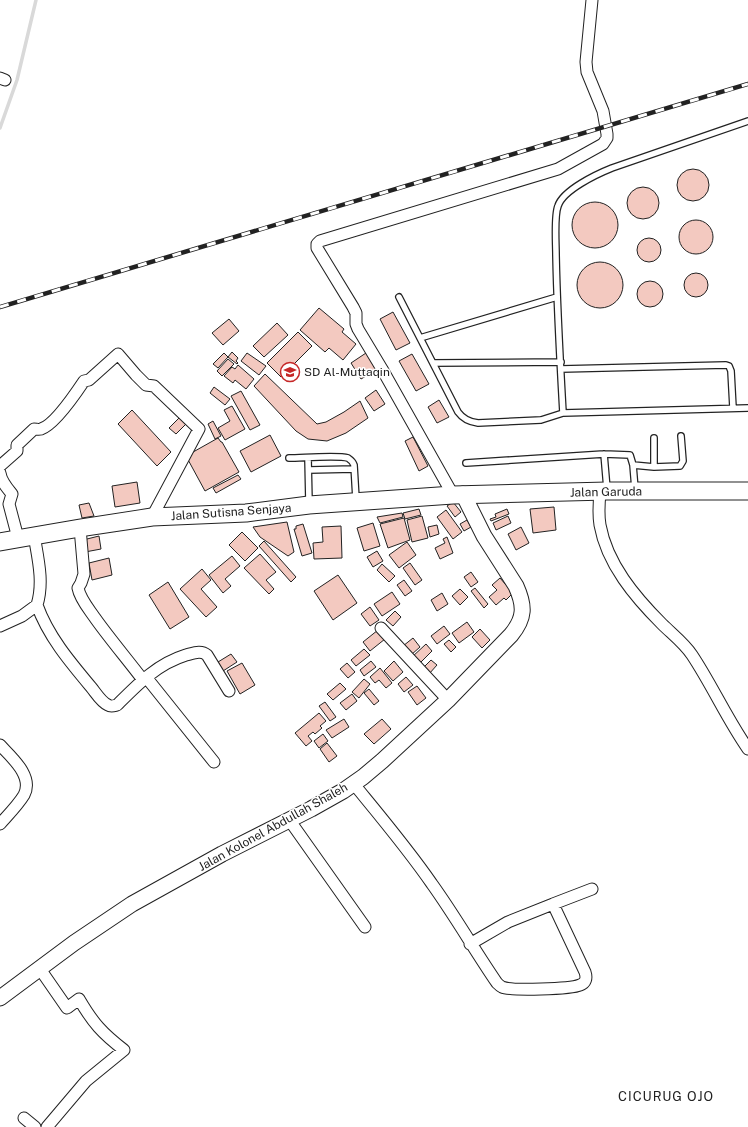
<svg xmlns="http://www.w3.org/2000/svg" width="748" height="1127" viewBox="0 0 748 1127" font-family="'Public Sans',sans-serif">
<rect width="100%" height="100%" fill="#fff"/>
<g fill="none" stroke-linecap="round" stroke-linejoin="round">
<path stroke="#d9d9d9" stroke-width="3.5" d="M0,128L17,80L36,0"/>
</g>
<path fill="#f3c9c0" stroke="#222" d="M677 185a16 16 0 1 1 32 0a16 16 0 1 1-32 0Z
M627 203a16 16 0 1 1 32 0a16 16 0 1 1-32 0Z
M572 225a23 23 0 1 1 46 0a23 23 0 1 1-46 0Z
M679 237a17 17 0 1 1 34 0a17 17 0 1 1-34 0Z
M637 250a12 12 0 1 1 24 0a12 12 0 1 1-24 0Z
M577 285a23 23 0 1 1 46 0a23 23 0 1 1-46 0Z
M684 285a12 12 0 1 1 24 0a12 12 0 1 1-24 0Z
M637 294a13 13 0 1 1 26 0a13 13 0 1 1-26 0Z
M319,308L344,329L342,332L356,344L343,360L329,348L325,352L300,330Z
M393,312L410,343L396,350L380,319Z
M229,319L239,331L223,345L212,333Z
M277,323L288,335L264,357L253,346Z
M298,332L312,346L281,377L267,363Z
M369,351L380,368L361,379L351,363Z
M232,352L238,358L236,361L238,363L237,364L228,357Z
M224,353L228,357L218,368L213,364Z
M247,353L266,366L259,375L241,361Z
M412,354L429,384L416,391L399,361Z
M228,359L234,364L222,376L217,371Z
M238,365L254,379L246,389L235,380L233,383L224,376L232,367L235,369Z
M265,374L317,424L326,422L344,412L360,401L368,418L346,433L327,441L308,439L296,431L254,386Z
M214,387L230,399L225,405L210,393Z
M376,390L385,404L374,411L365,398Z
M241,391L260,425L250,430L231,396Z
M439,400L449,417L437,423L428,407Z
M232,406L245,429L225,440L218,428L230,421L224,410Z
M132,410L171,452L157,466L118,424Z
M183,414L189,421L176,434L169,428Z
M213,421L221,436L215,439L208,424Z
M270,435L281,456L251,472L240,451Z
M413,437L428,466L419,471L405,441Z
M218,438L221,442H222L239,472L205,491L186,456Z
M238,475L241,479L216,493L213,488Z
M137,482L140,503L115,507L112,486Z
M453,502L461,512L455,517L447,506Z
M89,503L94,516L82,518L79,505Z
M554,507L556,530L533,533L530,509Z
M419,509L421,515L405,519L403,513Z
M507,509L509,514L491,521L490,519L496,517L495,514Z
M446,510L462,532L453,539L437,517Z
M402,513L403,517L380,523L377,517Z
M422,516L428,538L412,542L407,520Z
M508,516L511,523L496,530L493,523Z
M404,518L410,540L388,548L380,524Z
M467,520L471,527L464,531L460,524Z
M287,522L294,552L288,556L260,537L253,527Z
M373,523L380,546L364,551L357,528Z
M303,524L312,553L302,556L294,529H296V526Z
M437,525L439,534L430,537L428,527Z
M341,526L342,558L314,559L313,543L323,542L322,527Z
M521,527L529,543L516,550L508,534Z
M242,532L258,548L245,561L229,545Z
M99,536L101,549L85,552L83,540Z
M447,537L453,553L440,559L435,548L445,543L443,539Z
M264,541L296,577L291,582L259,546Z
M407,542L416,555L399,568L389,555Z
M377,551L383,561L373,567L367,557Z
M260,554L276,572L266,580L274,589L269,594L244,568Z
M232,556L240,566L225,579L231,586L223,593L209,575Z
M109,558L112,575L92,580L89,563Z
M410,563L422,580L415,585L403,568Z
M382,564L395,576L389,582L377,570Z
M202,569L211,580L201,589L217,607L206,617L180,589Z
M471,572L478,582L471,587L464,577Z
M338,575L357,603L333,620L314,591Z
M500,578L513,593L506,600L504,598L496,605L489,597L497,590L492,585Z
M404,580L412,591L405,596L397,585Z
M168,582L189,617L170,629L149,595Z
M475,588L488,604L484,608L471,591Z
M460,589L468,597L460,605L452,596Z
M392,592L400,604L382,616L374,604Z
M442,593L448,604L437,611L431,600Z
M370,607L379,620L370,626L361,614Z
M395,611L401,617L393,626L386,620Z
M467,622L474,632L459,643L452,633Z
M444,626L450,634L437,644L431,636Z
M480,629L490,640L482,648L472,637Z
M378,630L385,639L370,651L363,642Z
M413,638L420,647L411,655L403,646Z
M449,640L456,647L451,652L444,644Z
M426,644L432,651L418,665L411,658Z
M364,649L370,655L356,666L351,660Z
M231,654L237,662L223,671L218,662Z
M431,660L437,665L429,674L423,668Z
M371,661L376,667L364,676L360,670Z
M394,661L403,672L393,681L384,671Z
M242,663L255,685L240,694L227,671Z
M347,663L355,672L348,678L340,669Z
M380,668L392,683L386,688L379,680L375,683L370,677Z
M406,677L413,685L404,692L398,684Z
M364,679L370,684L359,698L352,692Z
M340,683L346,689L333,700L327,694Z
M417,686L426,698L417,705L408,692Z
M369,689L379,701L374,705L364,693Z
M352,694L357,701L346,710L340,703Z
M325,702L336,717L330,721L319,706Z
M319,713L326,721L320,726L322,728L315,734L313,732L308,736L312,741L306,746L295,733Z
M344,719L349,727L332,738L326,730Z
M382,719L391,729L374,744L364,734Z
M323,734L328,741L319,748L314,741Z
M327,743L337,756L329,762L320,749Z"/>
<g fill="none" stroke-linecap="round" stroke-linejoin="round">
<g stroke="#222" stroke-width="8">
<path id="service" d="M399,297L458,412C463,419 469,422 478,423L541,420L563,413L748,408
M420,338L557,297
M433,363L561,362
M561,369L726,365L729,366L731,371L733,408
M563,413C560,360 557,308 556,255C556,243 554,216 558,206C563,190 597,174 612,168L748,121
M604,454L607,489
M289,458C302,458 338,455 348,458C351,460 353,462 354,465L356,499
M308,458L309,503
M466,463L604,454L630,455L633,465L635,489
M633,465L654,467L680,466L683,461L681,436
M654,467V438
M309,470L354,469"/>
</g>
<g stroke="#222" stroke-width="13">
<path id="minor" d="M0,78L5,80
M0,466L17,451V445L34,429C36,429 40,430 41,429C54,425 76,393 84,381L89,380L118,354L136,375L146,385L154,386L199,429L152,517
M0,473C1,481 7,488 12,494L9,504L18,538
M600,492C599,503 598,514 600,525C607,564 635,597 662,624C672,634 684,643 692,655C712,685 727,719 748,749
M453,495L382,369L358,329L356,324V313L353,307L317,248V244L320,241L558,169L603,144L607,138V134L603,111L587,72L586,62L592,0
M80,528L84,574L81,583L78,588C80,599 89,609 95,618C110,639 127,659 143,680
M37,605C48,636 70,662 91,687C96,693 101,702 108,705C111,707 113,706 117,705C138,684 157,664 186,655C194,653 201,650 207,655L229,691
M0,626L22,616L37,605C44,582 38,559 34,535
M381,628L448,700
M146,677L214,762
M0,745C11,757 34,776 24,795C18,805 8,815 0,824
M353,783C380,816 408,849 432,884C455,916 475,951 497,983C498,984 500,986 502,987C511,991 571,989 580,985C586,983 587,978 585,972L553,904L592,889
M290,821L365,927
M470,944L508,922L553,904
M40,969L67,1008L79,999C93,1023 102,1033 124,1050L86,1081L47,1127
M24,1118L35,1127"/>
</g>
<g stroke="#222" stroke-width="17">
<path id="secondary" d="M0,998L74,943L132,904L222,854L311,809L343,791L363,777L382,761L448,700L511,635C525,618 525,606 516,586L484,536L463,494"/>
</g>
<g stroke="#222" stroke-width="19">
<path id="primary" d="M0,542L80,528L152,517L246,513L309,505L453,495L607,491H748"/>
</g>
<use href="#service" stroke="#fff" stroke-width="5.5"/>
<use href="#minor" stroke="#fff" stroke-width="11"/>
<use href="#secondary" stroke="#fff" stroke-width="15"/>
<use href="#primary" stroke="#fff" stroke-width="17"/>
<g stroke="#222" stroke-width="4.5">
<path id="rail" d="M0,307L748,84"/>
</g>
<use href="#rail" stroke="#fff" stroke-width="3" stroke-dasharray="9" stroke-linecap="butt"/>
</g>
<defs>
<g id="school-ring" transform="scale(1)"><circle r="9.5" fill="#fff" stroke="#c62828" stroke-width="1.5"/><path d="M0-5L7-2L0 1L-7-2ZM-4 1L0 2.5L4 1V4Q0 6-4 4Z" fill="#c62828"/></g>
</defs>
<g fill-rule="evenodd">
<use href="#school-ring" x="290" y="372"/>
</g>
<g text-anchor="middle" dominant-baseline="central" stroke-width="3" stroke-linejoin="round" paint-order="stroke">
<g font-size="12" fill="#222" stroke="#fff" text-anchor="start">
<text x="304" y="372">SD Al-Muttaqin</text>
</g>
<g font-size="12" fill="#222" stroke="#fff">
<text transform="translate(606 492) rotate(-1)">Jalan Garuda</text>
<text transform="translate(231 512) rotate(-4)">Jalan Sutisna Senjaya</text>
<text transform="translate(273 827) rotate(-29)">Jalan Kolonel Abdullah Shaleh</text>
</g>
<g font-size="13" letter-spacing="1" fill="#222" stroke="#fff">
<text x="666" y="1096">CICURUG OJO</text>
</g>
</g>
</svg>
